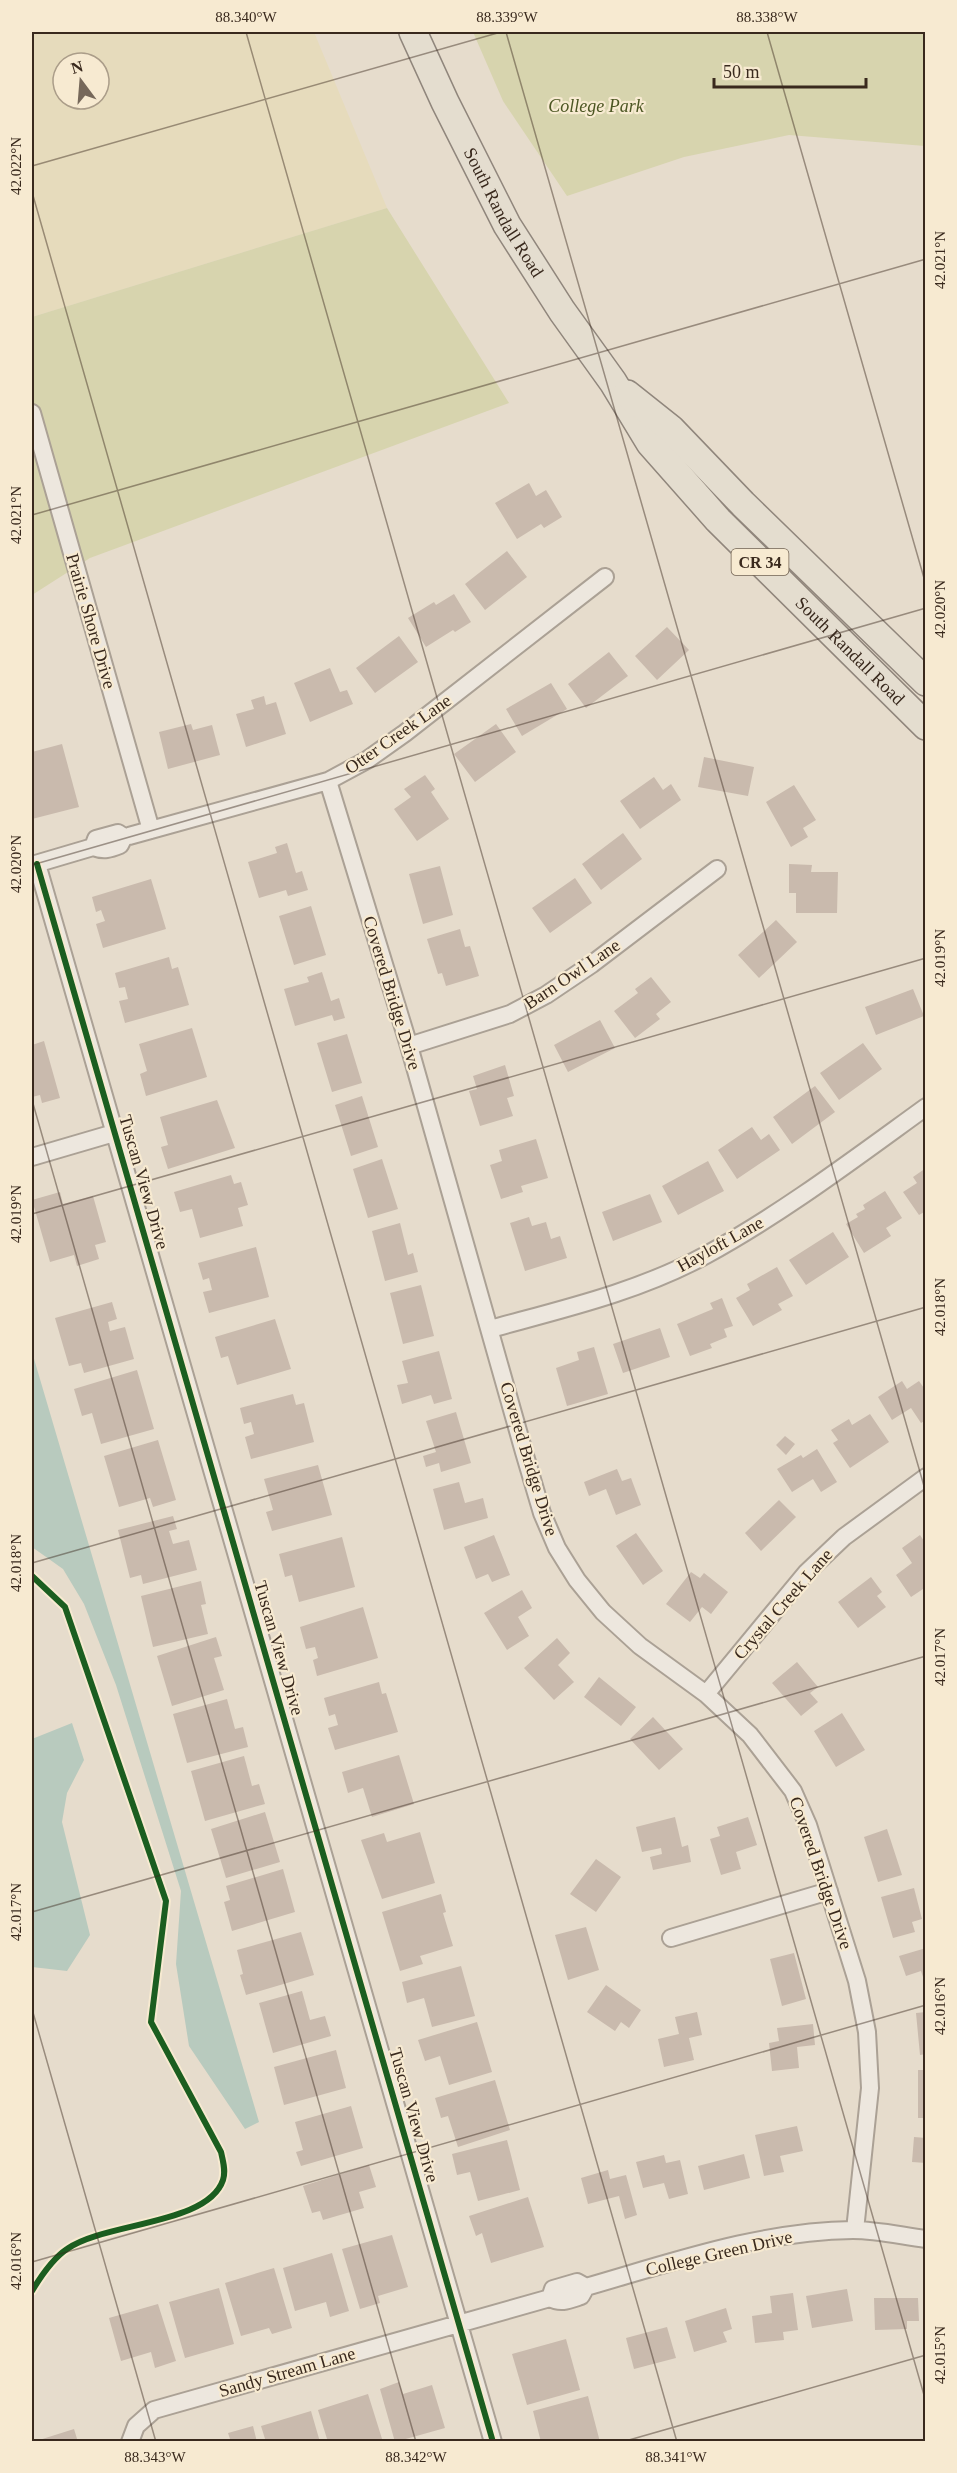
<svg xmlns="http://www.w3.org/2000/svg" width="957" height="2473" viewBox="0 0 957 2473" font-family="'Times New Roman',serif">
<rect width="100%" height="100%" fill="#e6dccc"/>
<path fill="#e6dbbc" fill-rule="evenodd" d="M32,32H314L387,208L32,317ZM63,63H99V99H63Z"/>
<path fill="#d7d4ae" d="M473,32H925V146L789,135L684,157L567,196L503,101Z
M387,208L509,403L90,558L32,595V317Z"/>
<path fill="#b8cabe" d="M32,1352L259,2122L245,2129L189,2046L176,1964L181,1891L116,1685L84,1604L63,1569L32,1547Z
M72,1723L84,1760L67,1793L62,1822L90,1935L67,1971L32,1967V1739Z"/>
<path fill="#c9baad" d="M529,483L536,496L546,490L562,517L544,528L541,524L517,539L495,503Z
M507,551L527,577L485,610L465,584Z
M454,594L471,622L455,632L453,630L426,647L408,618L434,602L436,605Z
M667,627L689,650L657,680L635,656Z
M399,636L418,662L375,693L356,668Z
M609,652L628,676L586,708L568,684Z
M330,668L340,692L347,690L353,704L310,722L294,683Z
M551,683L567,709L522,736L506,709Z
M264,696L266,705L276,702L286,734L246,747L236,714L254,709L251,700Z
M191,724L193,730L212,725L220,755L168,769L159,732Z
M496,724L516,752L475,782L454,754Z
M62,744L79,807L32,819V752Z
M704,757L754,767L748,796L698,787Z
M425,775L435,789L431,792L449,819L417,841L394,809L411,797L404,789Z
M654,777L663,790L671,784L681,800L640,829L620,801Z
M794,785L816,820L803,828L808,837L791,847L766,802Z
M623,833L642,859L601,890L582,864Z
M287,843L296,873L302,871L308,890L288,896L286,890L259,898L248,862L277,853L275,847Z
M789,864L812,865L811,872H838L837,913H796V893H789Z
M440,866L453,915L423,924L409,874Z
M575,878L592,903L550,933L532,908Z
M151,879L166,929L103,948L96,924L105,921L101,910L96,912L92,897Z
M311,906L326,955L294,965L279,916Z
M776,920L797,942L759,978L738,955Z
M460,929L465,947L470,946L479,976L446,986L442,973L438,974L427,939Z
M169,957L172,969L178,967L189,1005L125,1023L119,1001L128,999L125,987L119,988L115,973Z
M322,972L331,1001L339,998L345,1018L334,1021L332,1015L295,1026L284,989L309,982L307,977Z
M651,977L671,1002L656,1014L660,1019L635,1038L614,1011L638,993L635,989Z
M913,989L924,1016L876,1035L865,1007Z
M600,1020L615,1048L568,1072L554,1045Z
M192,1028L207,1077L146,1096L140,1074L147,1071L139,1044Z
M347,1034L362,1083L332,1092L317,1043Z
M44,1041L60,1098L42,1103L40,1095L32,1097V1045Z
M863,1043L882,1069L839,1100L820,1073Z
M505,1065L514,1096L507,1098L513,1116L480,1126L469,1091L477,1089L473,1076Z
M815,1086L835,1112L792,1144L773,1117Z
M362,1096L378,1147L351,1156L335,1105Z
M217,1100L235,1148L168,1169L161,1147L168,1145L160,1117Z
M752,1127L761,1140L769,1134L780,1150L737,1179L718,1150Z
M536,1139L548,1178L521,1186L523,1192L501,1199L490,1165L502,1161L499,1150Z
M382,1159L398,1209L368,1218L353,1169Z
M708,1161L724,1191L678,1215L662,1186Z
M926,1168V1211L919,1215L903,1192L917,1183L913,1177Z
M231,1175L234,1184L241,1182L248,1205L238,1208L243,1226L200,1238L192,1209L180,1212L174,1192Z
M885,1191L902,1218L886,1228L891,1236L864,1253L846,1224L858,1217L856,1214L865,1209L863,1205Z
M60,1192L63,1204L93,1196L106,1242L95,1245L99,1259L77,1266L74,1255L50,1262L32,1200Z
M650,1194L662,1222L613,1241L602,1212Z
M529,1217L532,1226L546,1222L551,1239L560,1236L567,1258L525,1271L510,1223Z
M400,1223L408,1255L413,1253L418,1272L385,1281L372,1231Z
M833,1232L849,1257L806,1285L789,1260Z
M256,1247L269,1297L209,1313L203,1292L212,1290L209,1278L203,1280L198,1263Z
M777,1267L793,1296L778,1304L782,1310L753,1326L736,1298L750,1290L747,1284Z
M421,1285L434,1336L403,1344L390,1293Z
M722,1298L733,1326L724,1329L727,1337L710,1344L712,1348L690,1356L677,1324L713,1309L710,1303Z
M112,1302L117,1319L108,1322L110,1331L125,1327L134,1359L84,1373L81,1363L69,1366L55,1318Z
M275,1319L291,1369L237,1385L228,1356L221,1358L215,1337Z
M660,1328L670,1357L623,1373L613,1344Z
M594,1347L608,1394L567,1406L556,1368L579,1360L577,1352Z
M439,1351L452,1399L434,1404L431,1395L402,1404L397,1385L408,1383L402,1361Z
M137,1370L154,1429L101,1444L92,1413L82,1416L74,1389Z
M902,1381L907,1389L919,1381L926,1391V1420L921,1423L911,1408L892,1420L878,1397Z
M293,1394L296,1405L304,1403L314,1442L251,1459L245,1437L254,1434L251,1422L244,1424L240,1408Z
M456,1412L471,1463L441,1472L439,1463L426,1467L423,1456L436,1452L426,1421Z
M870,1414L889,1442L850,1468L833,1443L838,1440L831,1430L849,1419L852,1425Z
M785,1436L795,1444L786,1455L776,1445Z
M158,1440L176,1500L153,1507L150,1498L119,1507L104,1456Z
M817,1449L837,1482L821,1492L813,1479L792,1492L777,1469L801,1455L803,1458Z
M318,1465L332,1515L272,1531L266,1512L273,1510L264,1479Z
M617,1469L622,1481L631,1478L641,1505L616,1515L606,1489L589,1496L584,1482Z
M459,1482L465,1503L483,1498L488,1518L444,1530L433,1489Z
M779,1500L796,1517L761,1551L745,1533Z
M173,1516L177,1529L169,1531L173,1544L189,1540L197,1570L143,1584L141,1575L130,1578L118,1530Z
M636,1533L663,1571L643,1585L616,1546Z
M494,1535L510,1575L492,1582L488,1574L476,1579L464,1547Z
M920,1535L926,1544V1587L911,1597L896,1575L912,1563L902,1548Z
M342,1537L355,1587L299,1602L292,1575L285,1577L279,1554Z
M691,1572L700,1578L704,1573L728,1592L711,1614L702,1607L690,1622L666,1604Z
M871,1577L882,1592L877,1596L886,1607L858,1628L838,1602Z
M201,1581L206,1604L201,1605L208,1634L153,1647L141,1596Z
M522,1590L532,1608L518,1617L529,1636L507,1650L484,1613Z
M363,1607L378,1658L317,1676L313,1660L318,1658L315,1647L306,1649L300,1627Z
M216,1637L222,1656L214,1658L224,1690L172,1706L157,1656Z
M557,1638L570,1653L558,1665L574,1682L554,1700L524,1668Z
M797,1662L818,1687L810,1693L818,1702L801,1716L772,1683Z
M599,1677L636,1707L621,1726L584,1697Z
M379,1682L382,1694L386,1693L398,1732L335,1750L328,1728L338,1725L335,1714L329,1716L324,1698Z
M227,1699L235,1729L243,1727L248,1747L187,1763L173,1714Z
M842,1713L865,1750L836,1767L814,1731Z
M653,1717L683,1749L659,1770L630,1739Z
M399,1755L414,1804L372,1817L363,1788L348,1793L342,1772Z
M244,1756L252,1786L259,1784L265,1804L205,1821L191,1771Z
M265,1812L280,1862L226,1878L211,1829Z
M675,1817L682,1847L688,1845L691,1862L653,1870L650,1857L662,1854L661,1848L642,1852L636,1827Z
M748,1817L757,1845L736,1852L741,1869L721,1875L710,1839L720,1836L717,1827Z
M887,1829L902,1875L878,1882L864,1837Z
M420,1832L435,1883L382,1899L361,1840L384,1833L387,1842Z
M596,1859L621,1877L596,1912L570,1894Z
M283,1869L295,1912L232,1931L224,1902L230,1900L226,1886Z
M914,1888L922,1919L912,1922L915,1932L893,1938L881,1897Z
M441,1894L446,1912L443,1913L453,1946L420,1956L423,1964L400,1971L382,1912Z
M586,1927L599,1970L568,1980L555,1935Z
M301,1932L314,1975L246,1995L240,1975L243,1974L237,1950Z
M926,1948V1983H925L921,1971L906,1976L899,1956Z
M794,1953L806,1999L782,2006L770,1959Z
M461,1966L475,2016L432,2027L424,1998L407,2003L402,1982Z
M606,1985L641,2010L629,2028L621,2022L615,2031L587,2012Z
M302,1991L310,2020L325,2016L331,2036L273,2053L259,2003Z
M697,2012L702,2035L689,2038L694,2060L664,2067L658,2039L679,2034L675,2017Z
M926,2012V2054L920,2055L916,2013Z
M477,2022L492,2072L449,2085L440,2056L425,2061L418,2040Z
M813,2024L815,2045L797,2047L799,2068L772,2071L769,2043L779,2041L777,2028Z
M336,2050L346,2088L284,2105L274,2067Z
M918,2070H926V2118H918Z
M495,2080L510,2130L458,2147L448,2116L441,2118L435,2098Z
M351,2106L363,2148L301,2166L296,2152L303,2150L295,2122Z
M797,2126L803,2151L780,2156L784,2172L764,2176L755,2135Z
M914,2137L926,2138V2163L912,2162Z
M507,2140L520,2190L478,2201L470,2172L457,2175L452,2154Z
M744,2154L750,2178L704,2190L698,2166Z
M664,2155L666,2163L680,2160L688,2194L669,2199L664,2183L643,2188L636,2162Z
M369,2165L376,2187L359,2192L364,2208L323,2220L320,2211L312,2213L303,2186Z
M608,2170L610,2179L626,2175L637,2215L625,2219L619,2196L588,2204L581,2178Z
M528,2197L544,2247L491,2263L482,2233L476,2236L469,2216Z
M392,2235L408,2287L378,2296L380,2303L360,2309L342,2249Z
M332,2253L349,2311L330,2317L326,2302L295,2311L283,2268Z
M274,2268L292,2328L272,2334L269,2328L241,2336L225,2283Z
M219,2288L234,2344L185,2358L169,2302Z
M847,2289L853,2321L812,2328L806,2296Z
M793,2293L798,2330L783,2332L784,2340L755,2343L752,2316L772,2313L770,2296Z
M874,2298H918L919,2321H907V2329L875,2330Z
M158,2304L176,2361L155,2368L151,2352L121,2361L109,2318Z
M726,2308L732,2329L723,2332L727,2342L694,2352L685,2321Z
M667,2327L676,2358L634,2369L626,2338Z
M566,2339L580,2390L527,2405L512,2354Z
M399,2382L403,2394L432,2385L445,2428L395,2442L380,2389Z
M368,2394L383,2442H328L318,2410Z
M588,2396L600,2442H541L533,2411Z
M311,2411L320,2442H266L261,2426Z
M253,2426L257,2442H231L228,2433Z
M74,2429L78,2442H36V2441Z"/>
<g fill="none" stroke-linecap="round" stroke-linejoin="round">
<g stroke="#aba195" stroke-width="20">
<path id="minor" d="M32,413L151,830
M328,781L409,1046L524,1452L542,1513L557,1548L577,1580L603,1612L640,1646L706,1694L750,1735L793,1791L808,1825L857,1981L867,2032L870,2088L855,2230
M93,847L96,839L118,833L124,837L129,836L328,781L367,760L405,733L605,577
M37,864L493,2442
M32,865L93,847C104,851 110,849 120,845L124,837
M409,1046L510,1014L546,995L592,964L717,869
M32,1157L114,1133
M490,1329C563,1309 638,1292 706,1255C783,1213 854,1159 926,1107
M706,1694L806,1573L844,1537L926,1477
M671,1938L829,1891
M550,2298L553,2289L577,2282L586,2287
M130,2442L136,2426L154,2410L550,2298C561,2304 569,2300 581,2296L586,2287C673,2262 761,2231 853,2230C877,2230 902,2236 926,2239"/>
</g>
<g stroke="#90867c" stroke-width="30">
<g id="primary">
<path id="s1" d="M413,32L445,102L507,225L562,311L613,382L650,443L718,520L926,726"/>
<path d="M627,394L671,429L743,504L926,682"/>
</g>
</g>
<use href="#minor" stroke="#ede7de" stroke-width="16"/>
<use href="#primary" stroke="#e4ddcf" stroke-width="27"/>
<g stroke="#f7ead1" stroke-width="10">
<path id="cycleway" d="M37,864L493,2442
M32,1576L65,1607L166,1901L151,2022L221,2152C223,2161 226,2171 223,2180C208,2225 105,2222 67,2249C52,2259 41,2276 32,2291"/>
</g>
<use href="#cycleway" stroke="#1b5e20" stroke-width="6"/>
</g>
<path fill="none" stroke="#39291d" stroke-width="1.5" stroke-opacity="0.45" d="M246,32L926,2402M506,32L926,1493M767,32L926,585M32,166L501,32M32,192L677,2442M32,515L926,259M32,865L926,608M32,1100L416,2442M32,1214L926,958M32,1563L926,1307M32,1912L926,1656M32,2009L156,2442M32,2262L926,2005M622,2442L926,2355"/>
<g text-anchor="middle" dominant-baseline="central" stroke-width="4.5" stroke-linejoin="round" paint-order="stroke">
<rect fill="#f7ead1" stroke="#726353" stroke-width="1.5" x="731.5" y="549" width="57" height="26" rx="4.5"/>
<g font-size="16" font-weight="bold" fill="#39291d">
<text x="760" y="562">CR 34</text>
</g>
<g font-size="18" font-style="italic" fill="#4c5623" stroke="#f7ead1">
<text x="596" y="106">College Park</text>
</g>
<g font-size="18" fill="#39291d" stroke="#f7ead1">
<text stroke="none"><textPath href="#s1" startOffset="202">South Randall Road</textPath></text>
<text transform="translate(91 621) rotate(74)">Prairie Shore Drive</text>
<text stroke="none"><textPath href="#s1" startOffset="764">South Randall Road</textPath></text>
<text transform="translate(398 734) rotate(-35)">Otter Creek Lane</text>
<text transform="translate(572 974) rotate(-34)">Barn Owl Lane</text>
<text transform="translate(392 993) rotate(73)">Covered Bridge Drive</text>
<text transform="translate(144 1182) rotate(74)">Tuscan View Drive</text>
<text transform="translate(720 1244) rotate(-29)">Hayloft Lane</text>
<text transform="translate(529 1459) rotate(73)">Covered Bridge Drive</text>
<text transform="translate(783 1604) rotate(-49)">Crystal Creek Lane</text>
<text transform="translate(279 1648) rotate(74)">Tuscan View Drive</text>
<text transform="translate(821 1873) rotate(71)">Covered Bridge Drive</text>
<text transform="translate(414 2115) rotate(74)">Tuscan View Drive</text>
<text transform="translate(719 2253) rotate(-13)">College Green Drive</text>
<text transform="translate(287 2372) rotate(-16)">Sandy Stream Lane</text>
</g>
</g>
<rect width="957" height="2473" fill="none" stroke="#f7ead1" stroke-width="66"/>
<g transform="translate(81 81) rotate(344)"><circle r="28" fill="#f7ead1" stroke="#ab9d89" stroke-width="1.5"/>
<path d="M0-4.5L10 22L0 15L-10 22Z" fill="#76685a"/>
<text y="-9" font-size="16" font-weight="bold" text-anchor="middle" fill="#39291d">N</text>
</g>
<path d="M714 78v9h152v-9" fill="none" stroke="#39291d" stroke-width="3"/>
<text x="723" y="78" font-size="18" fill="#39291d" stroke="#f7ead1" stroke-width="4.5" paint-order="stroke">50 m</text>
<rect x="33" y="33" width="891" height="2407" fill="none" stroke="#39291d" stroke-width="2"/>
<g font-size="15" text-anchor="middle" fill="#39291d">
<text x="246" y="22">88.340°W</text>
<text x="507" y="22">88.339°W</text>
<text x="767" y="22">88.338°W</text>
<text transform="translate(16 166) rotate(-90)" y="5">42.022°N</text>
<text transform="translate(940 260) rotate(-90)" y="5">42.021°N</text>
<text transform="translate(16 515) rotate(-90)" y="5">42.021°N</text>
<text transform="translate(940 609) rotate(-90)" y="5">42.020°N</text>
<text transform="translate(16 864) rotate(-90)" y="5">42.020°N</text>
<text transform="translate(940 958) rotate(-90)" y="5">42.019°N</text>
<text transform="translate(16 1214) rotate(-90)" y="5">42.019°N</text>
<text transform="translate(940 1307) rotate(-90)" y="5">42.018°N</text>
<text transform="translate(16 1563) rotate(-90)" y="5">42.018°N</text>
<text transform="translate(940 1657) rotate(-90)" y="5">42.017°N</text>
<text transform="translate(16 1912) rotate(-90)" y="5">42.017°N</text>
<text transform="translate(940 2006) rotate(-90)" y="5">42.016°N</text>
<text transform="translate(16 2261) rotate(-90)" y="5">42.016°N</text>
<text transform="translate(940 2355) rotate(-90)" y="5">42.015°N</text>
<text x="155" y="2462">88.343°W</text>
<text x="416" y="2462">88.342°W</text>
<text x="676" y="2462">88.341°W</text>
</g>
</svg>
